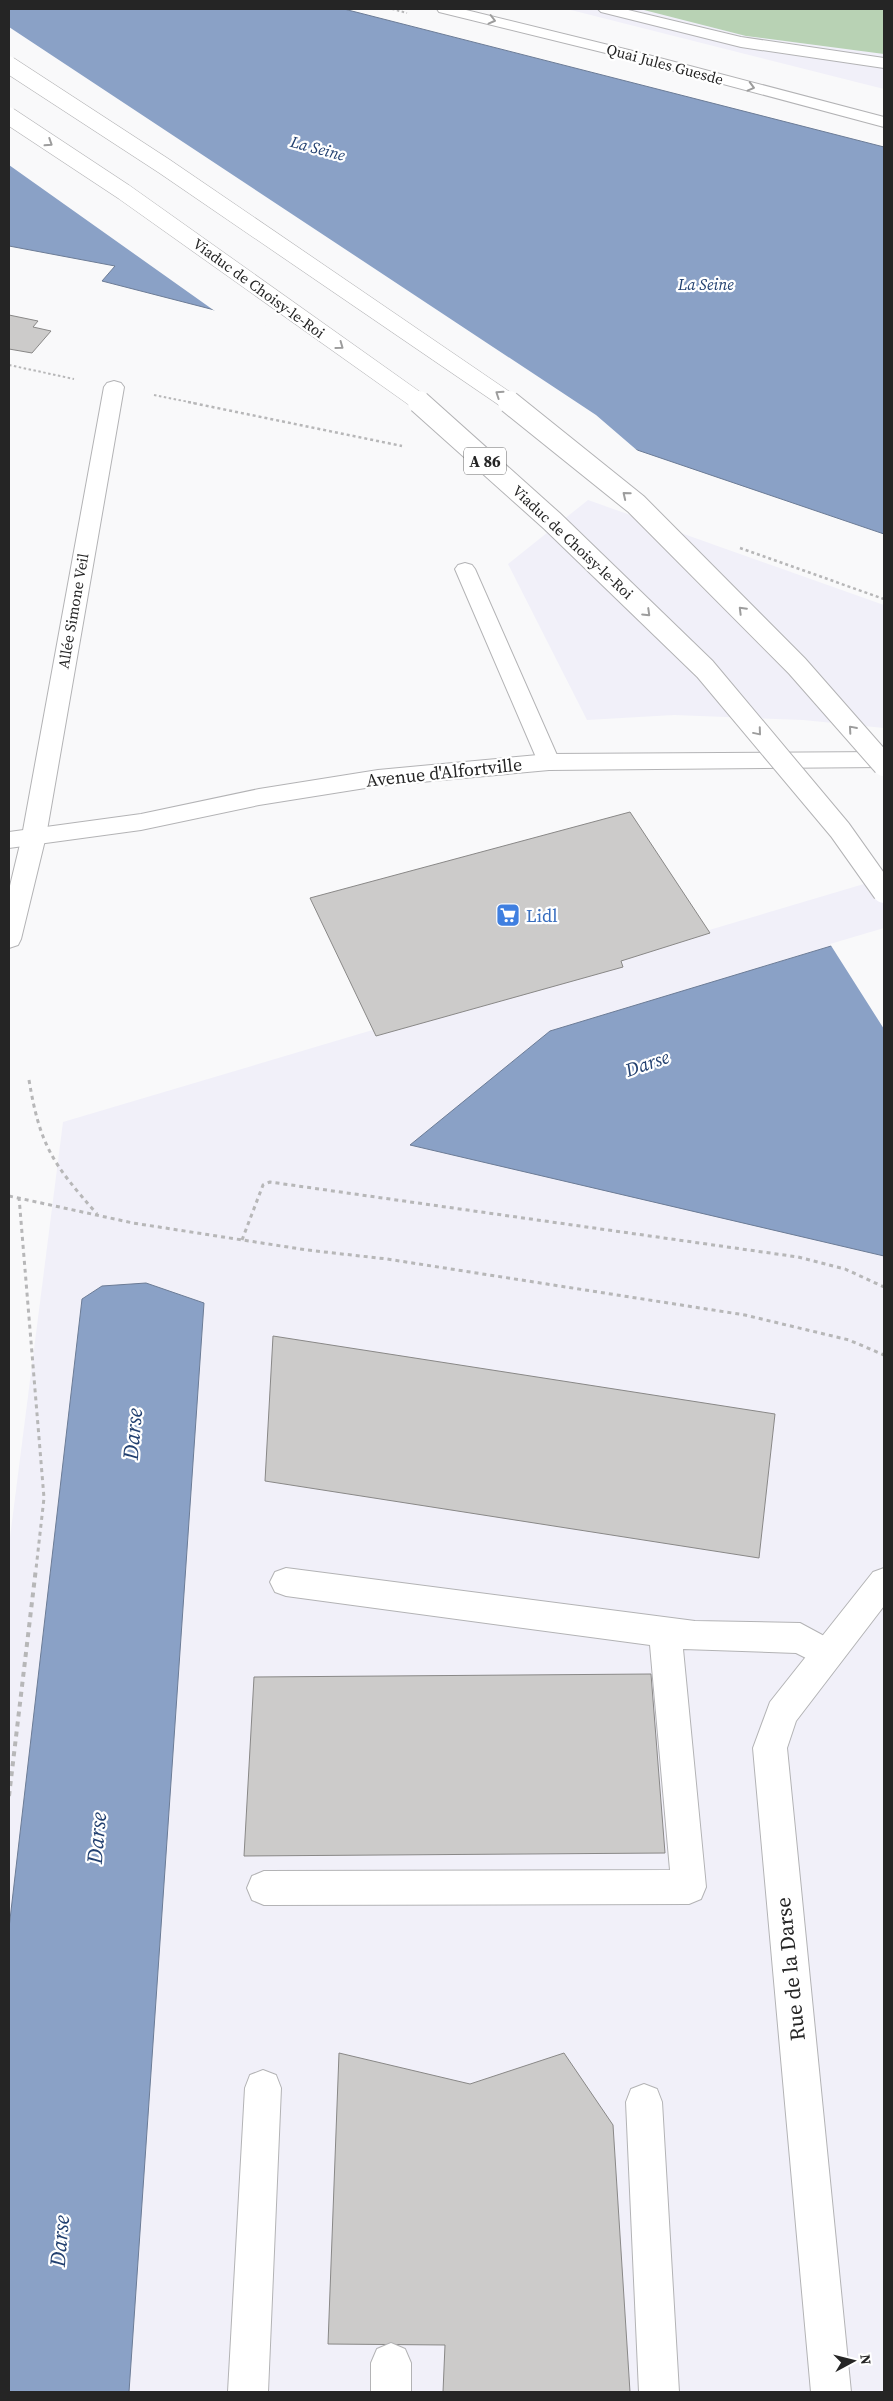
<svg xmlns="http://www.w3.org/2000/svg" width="893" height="2401" viewBox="0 0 893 2401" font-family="'Source Serif 4',serif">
<rect width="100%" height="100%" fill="#f9f9fa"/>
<path fill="#f1f0f9" d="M567,9H884V89Z
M588,500L884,605V728L803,720L674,715L587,720L508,564Z
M884,878V2392H9V1545L63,1122Z"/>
<path fill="#b8d2b4" d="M640,9H884V54L746,36Z"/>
<path fill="#8aa1c6" stroke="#6c7c96" d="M9,9H344L884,147V534L261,322L102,281L115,266L9,246Z
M884,930V1256L410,1145L550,1031Z
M146,1283L204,1303L129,2392H9V1928L82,1299L102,1286Z"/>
<path fill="#f9f9fa" d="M9,27L596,415L639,452L260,324L219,314L9,165Z
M884,928V927V1029L830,944Z"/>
<path fill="#cccbca" stroke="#898887" d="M9,315L38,321L33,327L51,331L32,353L9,349Z
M630,812L710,933L621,961L623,967L376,1036L310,898Z
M273,1336L775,1414L759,1558L265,1481Z
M651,1674L665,1853L244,1856L254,1677Z
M339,2053L470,2084L564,2053L613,2125L630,2392H443L445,2345L328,2344Z"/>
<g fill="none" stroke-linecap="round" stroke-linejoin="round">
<g stroke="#b3b3b5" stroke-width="2">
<path id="lane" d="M598,9H624L741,37L884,58V68L741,47L601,12Z
M465,563L472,565L475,569L560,762L557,767L549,770L541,767L538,762L455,569L458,565Z
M286,1568L695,1621L800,1623L839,1644L844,1654L839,1664L828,1669L796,1653L683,1649L706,1887L701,1899L689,1904L264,1905L252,1900L247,1888L252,1876L264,1871L670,1870L650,1645L286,1596L275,1592L270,1582L275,1572Z
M263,2070L276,2075L281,2088L268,2392H228L245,2088L250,2075Z
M644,2084L657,2089L662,2102L679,2392H639L626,2102L631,2089Z
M391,2343L405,2349L411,2363V2392H371V2363L377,2349Z"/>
</g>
<g stroke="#b3b3b5" stroke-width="2">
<path id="street" d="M114,381L121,383L124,387L46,836L21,939L18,945L9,948V890L22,836L104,387L107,383Z
M884,1568V1606L796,1721L787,1748L851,2392H811L753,1748L770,1702L873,1572Z"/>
</g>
<g stroke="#b3b3b5" stroke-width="2">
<path id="secondary" d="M437,9H462L637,52L884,117V127L626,58L439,12Z
M884,752V767L549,770L378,786L259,805L141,830L9,848V832L141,814L259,789L378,770L549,754Z"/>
</g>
<path stroke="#b7b7b8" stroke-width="2" stroke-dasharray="2.5 2.5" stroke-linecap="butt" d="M392,9L407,13
M9,365L74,379
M154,395L194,403"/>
<path stroke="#b7b7b8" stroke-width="2.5" stroke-dasharray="3 3" stroke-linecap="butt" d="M188,402L402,446
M740,548L884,599"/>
<path stroke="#b7b7b8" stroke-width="3" stroke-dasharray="4 4" stroke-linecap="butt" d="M29,1080C40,1146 53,1164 97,1214
M9,1196L133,1223L307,1250L387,1259L745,1315L849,1340L884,1355
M19,1197L44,1498L36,1569
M242,1240L263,1185L270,1182L798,1257L845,1269L884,1287"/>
<path stroke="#b7b7b8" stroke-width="4" stroke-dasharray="5 5" stroke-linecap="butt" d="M9,1796L36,1568"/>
<use href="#lane" fill="#fff" fill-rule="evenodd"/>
<use href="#street" fill="#fff" fill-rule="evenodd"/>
<use href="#secondary" fill="#fff" fill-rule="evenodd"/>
<g stroke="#b3b3b5" stroke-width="18" stroke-linecap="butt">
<path id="highway-bridge-far1" d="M9,65L164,166L511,403
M9,116L124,192L421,403"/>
</g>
<g stroke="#b3b3b5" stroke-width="24" stroke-linecap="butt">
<path id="highway-bridge" d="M419,402L552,521L705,669L840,830L884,892
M509,402L636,504L797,666L884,765"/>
</g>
<use href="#highway-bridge-far1" stroke="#fff" stroke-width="17"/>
<use href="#highway-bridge" stroke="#fff" stroke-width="22"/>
</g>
<defs><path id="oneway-chevron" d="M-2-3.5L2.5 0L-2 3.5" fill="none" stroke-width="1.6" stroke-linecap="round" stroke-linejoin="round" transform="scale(1.25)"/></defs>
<g stroke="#9d9d9d">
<use href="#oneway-chevron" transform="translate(492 20) rotate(14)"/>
<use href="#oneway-chevron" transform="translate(751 87) rotate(15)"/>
<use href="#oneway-chevron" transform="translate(49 143) rotate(33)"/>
<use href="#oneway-chevron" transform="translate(340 346) rotate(36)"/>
<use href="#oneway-chevron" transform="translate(499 394) rotate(-146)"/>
<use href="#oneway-chevron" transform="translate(626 495) rotate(-141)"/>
<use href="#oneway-chevron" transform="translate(742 610) rotate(-135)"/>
<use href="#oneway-chevron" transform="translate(647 613) rotate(44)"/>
<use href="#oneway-chevron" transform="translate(852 729) rotate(-131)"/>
<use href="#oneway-chevron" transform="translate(758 732) rotate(50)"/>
</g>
<defs>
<g id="supermarket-square" transform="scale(1.25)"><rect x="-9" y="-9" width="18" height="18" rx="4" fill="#3f7fe0" stroke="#fff"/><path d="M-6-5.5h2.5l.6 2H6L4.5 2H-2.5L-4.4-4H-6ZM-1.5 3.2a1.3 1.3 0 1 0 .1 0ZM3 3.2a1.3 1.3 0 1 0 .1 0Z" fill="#fff"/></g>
</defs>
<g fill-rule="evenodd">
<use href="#supermarket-square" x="508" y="915"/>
</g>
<g text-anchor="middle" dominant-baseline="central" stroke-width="4.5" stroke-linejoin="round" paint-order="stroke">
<g font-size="15" fill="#252525" stroke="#fff">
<text transform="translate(665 64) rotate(15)">Quai Jules Guesde</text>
<text transform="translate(259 288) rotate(36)">Viaduc de Choisy-le-Roi</text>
<text transform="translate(573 542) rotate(43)">Viaduc de Choisy-le-Roi</text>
<text transform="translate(73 611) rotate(-80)">Allée Simone Veil</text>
</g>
<g font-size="16" font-style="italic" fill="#224070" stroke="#fff">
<text transform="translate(318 148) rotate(15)">La Seine</text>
<text x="706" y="284">La Seine</text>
</g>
<rect fill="#fff" stroke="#666" stroke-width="1" x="464" y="447.5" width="42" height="27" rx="4"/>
<g font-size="16" font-weight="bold" fill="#252525">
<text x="485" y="461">A 86</text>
</g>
<g font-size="18" fill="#252525" stroke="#fff">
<text transform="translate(444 772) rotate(-6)">Avenue d'Alfortville</text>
</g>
<g font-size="18" fill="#366cbe" stroke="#fff" text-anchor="start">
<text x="526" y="915">Lidl</text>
</g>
<g font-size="19" font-style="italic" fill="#224070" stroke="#fff">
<text transform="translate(647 1063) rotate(-19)">Darse</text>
</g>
<g font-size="21" fill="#252525" stroke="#fff">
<text transform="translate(790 1969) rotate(-96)">Rue de la Darse</text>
</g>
<g font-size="22" font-style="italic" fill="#224070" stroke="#fff">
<text transform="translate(132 1434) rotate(-85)">Darse</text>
<text transform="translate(96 1838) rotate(-85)">Darse</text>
<text transform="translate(59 2241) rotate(-85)">Darse</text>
</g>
</g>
<rect width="893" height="2401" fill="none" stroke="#252525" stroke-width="20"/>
<g transform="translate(853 2361) rotate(83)" stroke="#ffffff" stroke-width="4" paint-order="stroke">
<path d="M0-4L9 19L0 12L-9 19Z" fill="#252525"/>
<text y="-8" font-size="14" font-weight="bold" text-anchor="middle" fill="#252525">N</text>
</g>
</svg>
